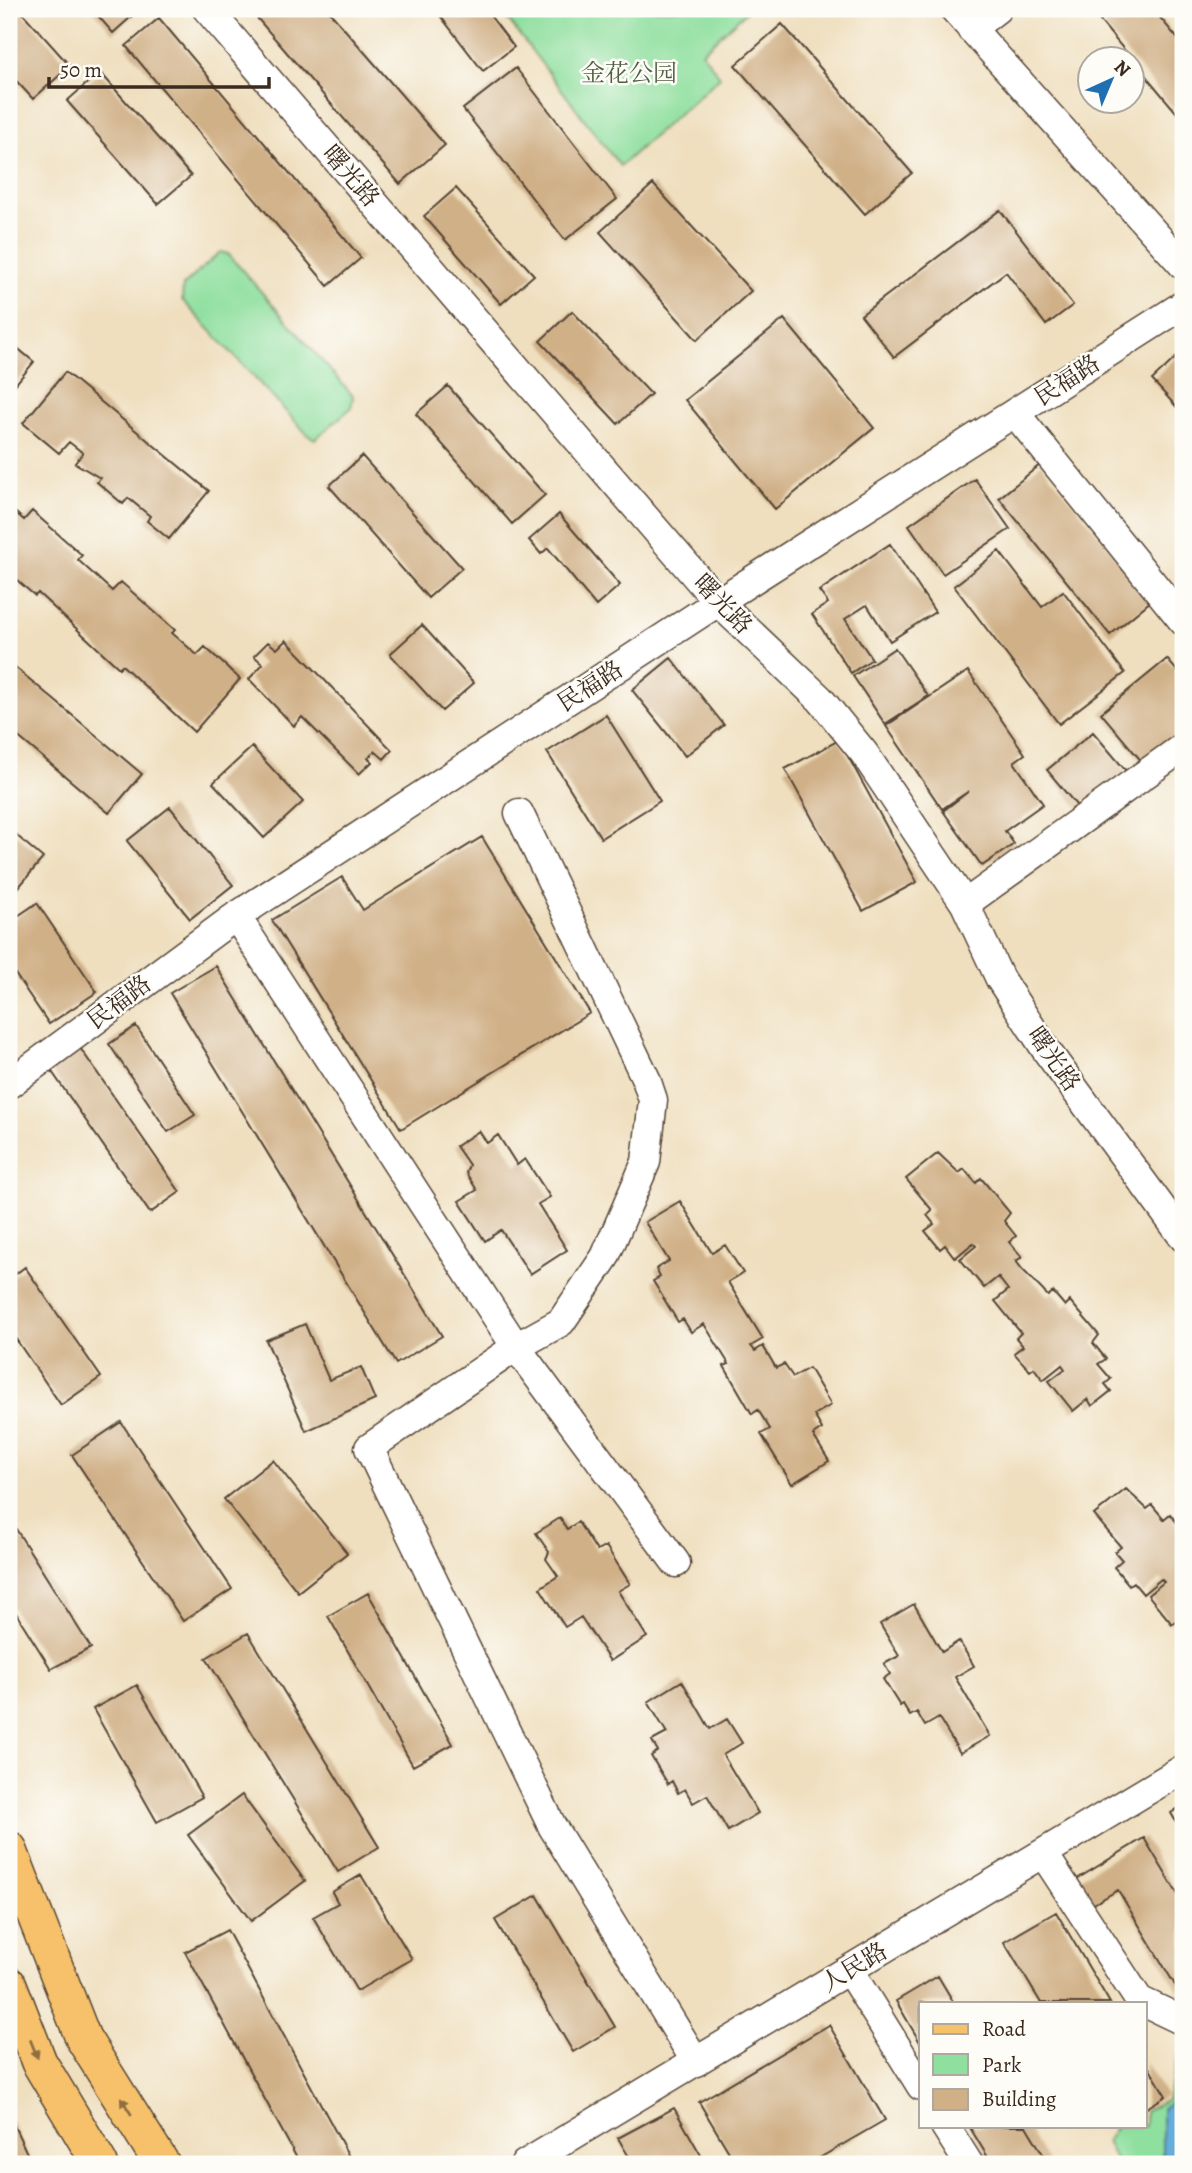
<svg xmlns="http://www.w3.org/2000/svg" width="1192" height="2173" viewBox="0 0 1192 2173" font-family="Alegreya,'Noto Serif SC',serif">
<rect width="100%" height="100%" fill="#fdfcf7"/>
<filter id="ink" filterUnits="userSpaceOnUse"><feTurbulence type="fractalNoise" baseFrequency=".0143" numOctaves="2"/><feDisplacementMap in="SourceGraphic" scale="14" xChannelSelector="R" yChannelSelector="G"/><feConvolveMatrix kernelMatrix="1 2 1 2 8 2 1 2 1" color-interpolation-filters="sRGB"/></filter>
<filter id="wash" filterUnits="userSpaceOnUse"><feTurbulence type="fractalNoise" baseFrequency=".00686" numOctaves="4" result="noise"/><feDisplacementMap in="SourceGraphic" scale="28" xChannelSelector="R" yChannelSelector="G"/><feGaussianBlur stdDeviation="1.57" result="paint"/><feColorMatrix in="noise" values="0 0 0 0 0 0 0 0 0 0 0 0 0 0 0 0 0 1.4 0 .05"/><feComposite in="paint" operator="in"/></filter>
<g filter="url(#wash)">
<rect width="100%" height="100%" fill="#efdfbf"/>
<path fill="#8fdf9f" stroke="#65845e" stroke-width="2" d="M500,9H749L702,52L720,77L620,166Z
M220,252L228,254L353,396L351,408L315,439L308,435L182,300L183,286Z
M1183,2040V2164H1118L1106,2142L1116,2126H1145V2111L1167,2100Z"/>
<path fill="#65addc" stroke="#506c7d" stroke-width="2" d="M1183,2094V2164H1162V2109Z"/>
<g id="blocks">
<path fill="#d0b087" d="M9,9H19L70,66L33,99L9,73Z
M92,9H140L113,33Z
M254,9H327L445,145L400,184L251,11Z
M435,9H485L514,47L483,71Z
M1090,9H1153L1183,45V116L1181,118Z
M159,18L361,258L328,286L126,46Z
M782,24L912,173L865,214L735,65Z
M516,68L617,199L565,240L463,109Z
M100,72L191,176L158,204L67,101Z
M653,184L751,291L697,340L600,232Z
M456,188L534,275L501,304L424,216Z
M1000,210L1073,305L1046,325L1006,272L894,357L861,315Z
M572,311L651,394L618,424L540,341Z
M784,319L874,428L775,509L685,400Z
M9,341L34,362L9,392Z
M1183,351V414L1152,380Z
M65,372L209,491L169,539L147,521L150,516L128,498L123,504L97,482L100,478L75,463L83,453L69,442L59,453L23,423Z
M448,386L545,495L512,524L416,414Z
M362,456L462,568L428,598L329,486Z
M1041,464L1152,600L1110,635L999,498Z
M975,479L1010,529L943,574L909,525Z
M9,507L24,520L32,511L82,555L78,560L112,591L121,582L175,630L172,633L197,655L205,647L240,679L194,732L122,665L119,668L38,593L35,596L9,573Z
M559,514L620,585L596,606L548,548L541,554L529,540Z
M890,544L935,612L890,641L867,605L845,619L872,659L851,673L812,614L828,603L819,591Z
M999,551L1042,607L1063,591L1125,673L1059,724L954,586Z
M422,625L474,683L442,711L390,654Z
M286,640L392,750L384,759L375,751L368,758L372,762L359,774L302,717L294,726L249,679L263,664L254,656L268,642L277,649Z
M895,648L928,696L885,724L853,676Z
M671,658L724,725L685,756L632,690Z
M1167,659L1183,678V729L1143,763L1101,713Z
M9,662L142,774L109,813L9,729Z
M968,671L1025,754L1014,762L1043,804L1005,831L1014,844L982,866L943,811L969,791L942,809L886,726Z
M606,715L660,801L601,838L547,752Z
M1093,732L1127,772L1081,811L1047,770Z
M839,740L917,882L863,911L785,769Z
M252,747L303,802L264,838L213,783Z
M170,807L233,885L190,919L127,841Z
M9,829L43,858L9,899Z
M482,837L590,1013L401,1129L272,920L342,877L363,910Z
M37,903L97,992L49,1024L9,965V922Z
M216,966L442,1336L396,1364L170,993Z
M136,1026L195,1115L168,1132L109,1044Z
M78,1045L180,1192L150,1213L48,1066Z
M479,1131L487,1143L498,1135L517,1165L525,1159L550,1197L538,1204L567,1250L530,1274L501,1230L485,1241L459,1201L477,1190L466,1173L469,1165L456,1146Z
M938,1153L959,1173L964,1169L976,1183L981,1178L1010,1213L1004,1221L1016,1236L1009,1242L1022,1257L1016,1261L1022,1269L1048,1296L1053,1292L1065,1306L1070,1301L1099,1335L1093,1343L1106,1359L1098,1364L1111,1379L1105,1384L1111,1391L1092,1406L1088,1399L1073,1411L1049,1381L1065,1369L1062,1365L1043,1380L1034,1368L1030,1371L1014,1353L1023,1346L1016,1338L1021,1333L995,1301L1008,1290L998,1277L984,1288L960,1259L976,1246L973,1243L955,1258L945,1245L940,1249L925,1231L934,1224L927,1215L932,1210L906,1179Z
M680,1201L712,1253L725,1245L743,1273L728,1282L763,1339L751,1346L755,1351L763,1346L776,1368L784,1364L793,1377L809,1368L831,1405L814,1415L822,1429L813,1435L829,1461L792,1484L761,1434L770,1429L758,1410L752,1414L724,1366L729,1364L704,1324L691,1332L683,1319L678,1322L653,1281L660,1277L656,1269L669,1261L645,1222Z
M25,1267L101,1377L61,1405L9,1329V1279Z
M305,1324L329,1380L361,1367L375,1400L306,1431L266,1340Z
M121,1422L232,1589L183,1621L72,1455Z
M273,1460L347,1553L298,1592L224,1499Z
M1126,1489L1147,1509L1152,1505L1164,1519L1170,1514L1183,1531V1615L1172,1624L1148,1595L1164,1582L1161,1579L1143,1594L1133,1582L1129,1585L1114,1567L1122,1560L1115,1552L1121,1547L1094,1515Z
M9,1518L91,1648L51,1669L9,1602Z
M560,1518L567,1529L578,1522L597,1551L606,1546L630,1584L618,1591L647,1637L610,1661L581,1617L565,1627L540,1588L558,1576L546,1559L549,1552L536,1533Z
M368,1593L453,1744L413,1766L328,1616Z
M914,1604L942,1652L959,1641L974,1666L955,1677L990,1736L960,1753L939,1718L925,1726L917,1712L910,1716L903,1704L900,1706L883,1679L890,1674L884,1664L899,1656L880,1624Z
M248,1633L379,1847L338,1872L206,1658Z
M682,1681L710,1729L727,1719L742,1743L723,1755L758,1813L728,1831L707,1795L693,1803L685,1789L678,1793L672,1781L668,1784L651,1756L658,1751L652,1741L667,1733L648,1702Z
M137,1685L202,1797L157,1822L93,1709Z
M242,1795L305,1881L251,1921L188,1835Z
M1183,1805V1834L1171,1813Z
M1144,1838L1183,1903L1181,1995L1118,1890L1092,1905L1077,1879Z
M361,1875L412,1959L357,1991L313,1917L338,1903L332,1892Z
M537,1895L615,2027L573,2052L495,1920Z
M1056,1912L1110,2003H1041L1004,1942Z
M227,1930L353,2164H300L185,1952Z
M938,1976L954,2003H921V2044L896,2001Z
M829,2025L885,2120L809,2164H736L699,2102Z
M1145,2061L1166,2096L1145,2109Z
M674,2108L706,2164H633L618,2138Z
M9,2115L32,2164H9Z
M969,2126H1026L1049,2164H992Z"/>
</g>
</g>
<g filter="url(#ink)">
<use href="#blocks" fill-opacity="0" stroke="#564536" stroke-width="2"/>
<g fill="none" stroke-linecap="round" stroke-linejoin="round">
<g stroke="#564536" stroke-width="31">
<path id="minor" d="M207,9L718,602L820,699L864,753L965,904L1000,979L1046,1050L1183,1237
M954,9L1183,265
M971,29L997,9
M1015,413L1183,621
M519,813L646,1079L653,1100L646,1162L605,1257L561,1322L516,1347L369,1448L552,1826L696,2062
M965,904L1183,747
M236,916L516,1347L676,1563
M9,1084L232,919L718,602L1183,305
M1043,1853L1139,2000L1183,2021
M849,1970L921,2086
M945,2126L969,2164
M525,2164L1183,1769"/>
</g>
<g stroke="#564536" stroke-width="38">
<path id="major" d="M9,1849L83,2038L162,2164
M9,1985L39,2062L100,2164"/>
</g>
<use href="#minor" stroke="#fff" stroke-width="28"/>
<use href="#major" stroke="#f6c16b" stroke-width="35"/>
</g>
<defs><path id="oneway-solid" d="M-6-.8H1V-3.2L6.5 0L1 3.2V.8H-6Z" transform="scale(1.75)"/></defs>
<g fill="#8f6e41">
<use href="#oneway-solid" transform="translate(34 2049) rotate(68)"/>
<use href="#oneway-solid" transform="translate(126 2106) rotate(-122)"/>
</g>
</g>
<g text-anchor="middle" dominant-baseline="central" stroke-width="5" stroke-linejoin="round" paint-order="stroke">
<g font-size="24" fill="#546045" stroke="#fdfcf7">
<text x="629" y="73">金花公园</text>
</g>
<g font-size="24" fill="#3b2a1e" stroke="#fdfcf7">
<text transform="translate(351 176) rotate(49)">曙光路</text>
<text transform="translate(1067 380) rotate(-33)">民福路</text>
<text transform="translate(723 604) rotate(46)">曙光路</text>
<text transform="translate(590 686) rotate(-33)">民福路</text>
<text transform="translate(119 1002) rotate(-37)">民福路</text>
<text transform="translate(1054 1059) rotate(55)">曙光路</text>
<text transform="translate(854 1967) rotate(-31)">人民路</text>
</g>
</g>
<rect width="1192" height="2173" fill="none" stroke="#fdfcf7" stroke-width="35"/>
<rect x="919" y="2002" width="228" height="126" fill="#fdfcf7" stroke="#afa8a0" stroke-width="2"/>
<rect x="933" y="2024" width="35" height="10" fill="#f6c16b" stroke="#afa8a0" stroke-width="2"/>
<text x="982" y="2036" font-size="21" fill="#3b2a1e">Road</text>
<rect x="933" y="2054" width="35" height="21" fill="#8fdf9f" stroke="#afa8a0" stroke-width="2"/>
<text x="982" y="2072" font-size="21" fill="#3b2a1e">Park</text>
<rect x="933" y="2089" width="35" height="21" fill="#d0b087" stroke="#afa8a0" stroke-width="2"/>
<text x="982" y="2106" font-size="21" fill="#3b2a1e">Building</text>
<g transform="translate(1111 80) rotate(44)"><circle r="33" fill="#fdfcf7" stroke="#afa8a0" stroke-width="2"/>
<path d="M0-5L12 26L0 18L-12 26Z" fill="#1f6fb2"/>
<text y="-10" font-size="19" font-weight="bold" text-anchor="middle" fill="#3b2a1e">N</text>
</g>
<path d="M49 77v10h220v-10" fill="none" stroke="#3b2a1e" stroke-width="3.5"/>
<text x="60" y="77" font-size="21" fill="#3b2a1e" stroke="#fdfcf7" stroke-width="5" paint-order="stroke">50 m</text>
</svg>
